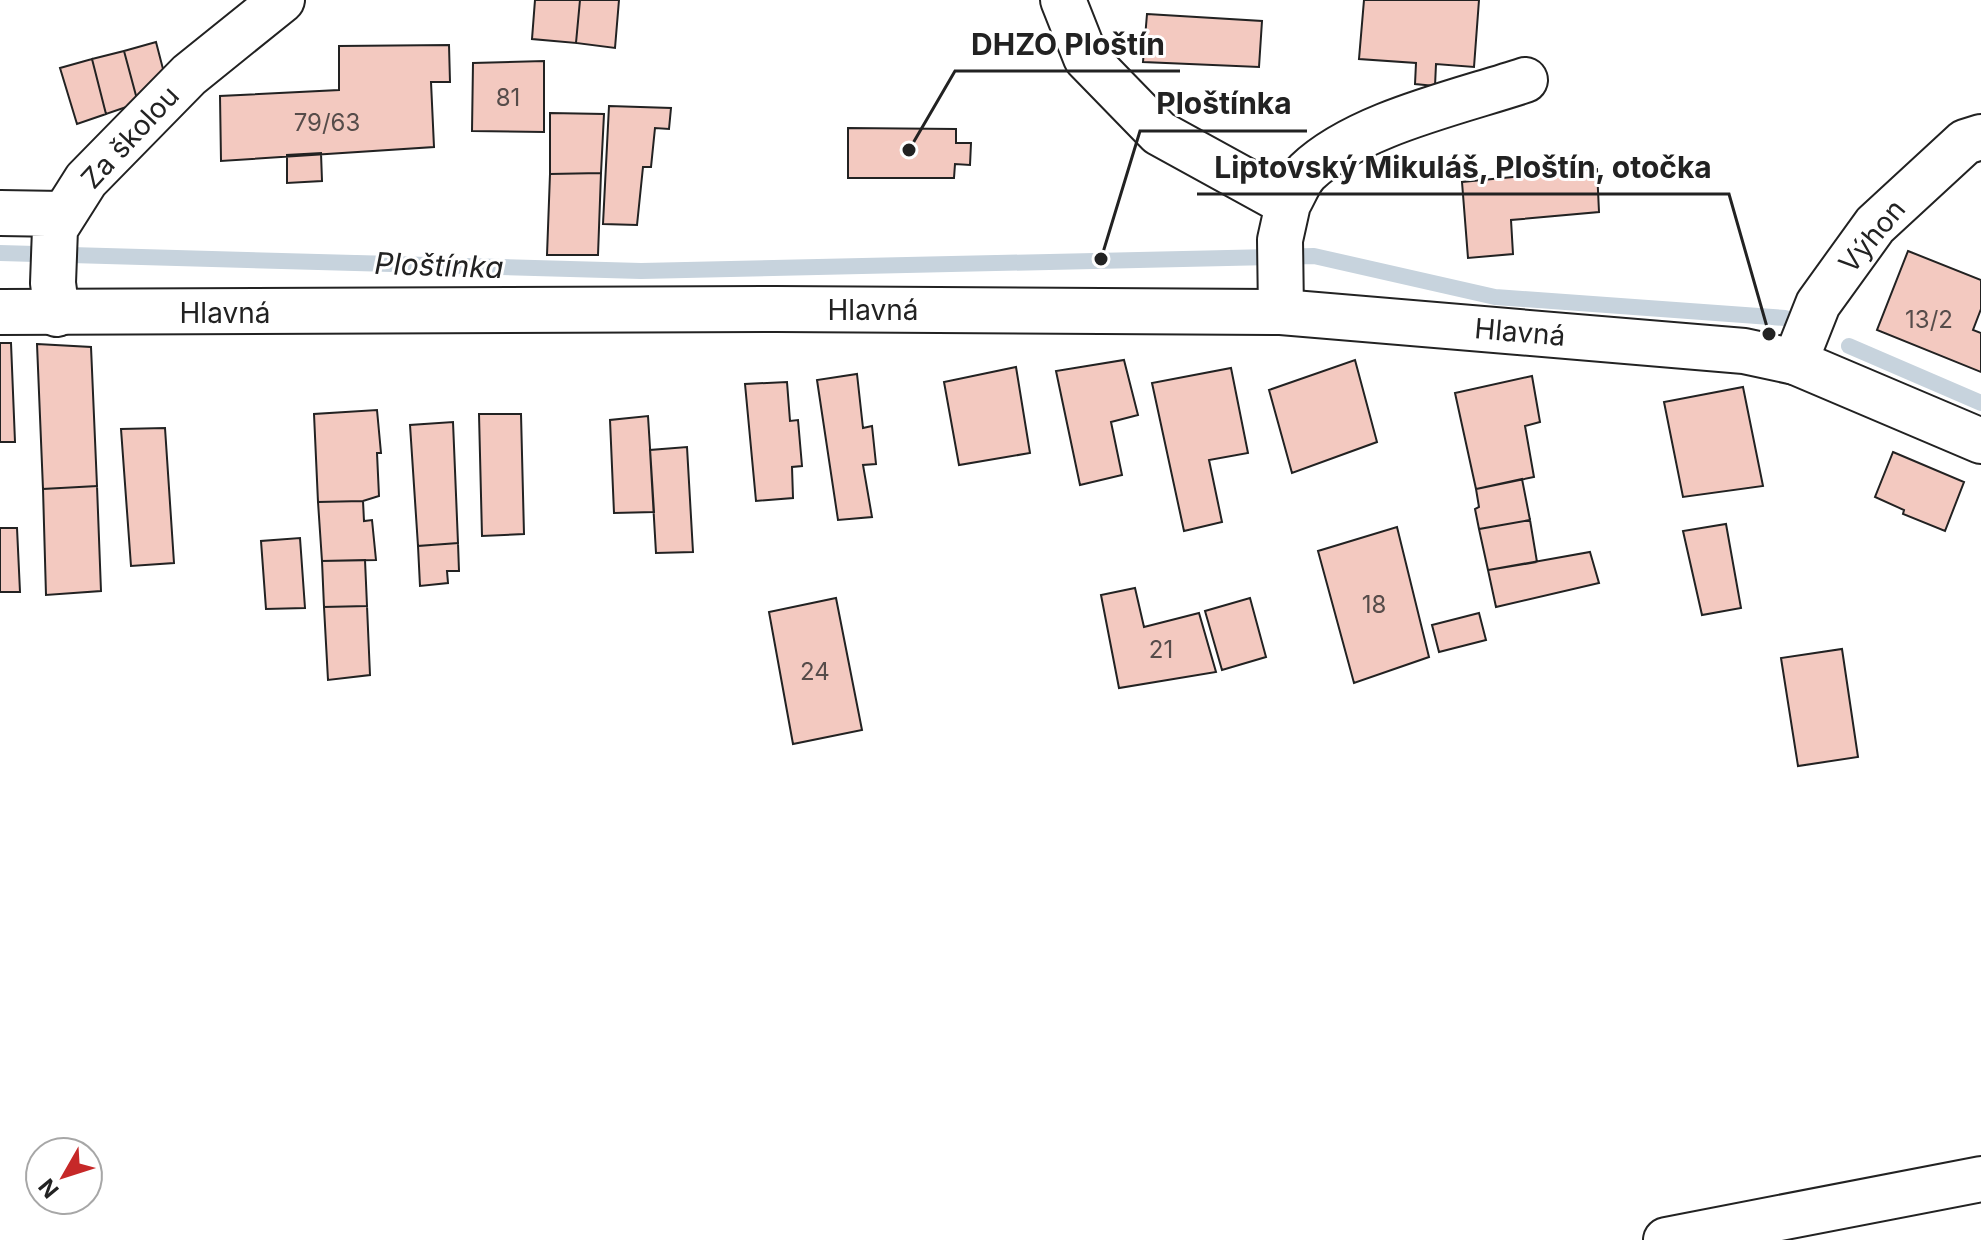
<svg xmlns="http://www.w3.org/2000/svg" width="1981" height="1240" viewBox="0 0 1981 1240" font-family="Inter,sans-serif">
<rect width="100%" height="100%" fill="#fff"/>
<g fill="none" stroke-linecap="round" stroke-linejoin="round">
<path stroke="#c7d3dd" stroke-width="16" d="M0,253L641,271L1314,256L1495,297L1785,318
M1849,346L1981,403"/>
</g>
<path fill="#f3c9c0" stroke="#222" stroke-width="2" d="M535,0H580L576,43L532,39Z
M580,0H619L615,48L576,43Z
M1364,0H1479L1474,67L1436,64L1435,86L1415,84L1416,63L1359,59Z
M1147,14L1262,21L1259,67L1143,62Z
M156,42L169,92L138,103L124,51Z
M449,45L450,82H431L434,147L221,161L220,96L339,90V46Z
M124,51L138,103L106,114L92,59Z
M92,59L106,114L77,124L60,68Z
M544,61V132L472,131L473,63Z
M609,106L671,108L669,129L655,128L651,167H643L637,225L603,224Z
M550,113L604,114L601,173L550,174Z
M848,128L956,129V143H971L970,165L955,164L954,178H848Z
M321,153L322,181L287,183V155Z
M1597,169L1599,212L1511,220L1513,254L1468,258L1462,182Z
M601,173L598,255H547L550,174Z
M1908,251L1981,280V309L1973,330L1981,333V372L1877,330Z
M0,343H11L15,442H0Z
M37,344L91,347L97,486L43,489Z
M1124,360L1138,415L1111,422L1122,475L1080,485L1056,371Z
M1355,360L1377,442L1292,473L1269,390Z
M1016,367L1030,453L959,465L944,382Z
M1231,368L1248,453L1209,460L1222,522L1184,531L1152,383Z
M857,374L863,428L872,426L876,464L863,465L872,517L838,520L817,380Z
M1532,376L1540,422L1525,426L1534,477L1476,489L1455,393Z
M787,382L790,421L798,420L802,466L792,467L793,498L756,501L745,384Z
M1743,387L1763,486L1683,497L1664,402Z
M377,410L381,453H377L379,496L363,501L318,502L314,414Z
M479,414H521L524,534L482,536Z
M648,416L654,512L614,513L610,420Z
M453,422L458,543L418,546L410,425Z
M165,428L174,563L131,566L121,429Z
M687,447L693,552L656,553L650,450Z
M1893,452L1964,482L1945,531L1903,514L1904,510L1875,497Z
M1522,479L1530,520L1479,529L1475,509L1479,507L1476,489Z
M97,486L101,591L46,595L43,489Z
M363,501L364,521L372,520L376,560L322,561L318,502Z
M1530,520L1537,562L1488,570L1479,529Z
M1726,524L1741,608L1702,615L1683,531Z
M1397,527L1429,657L1354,683L1318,551Z
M0,528H17L20,592H0Z
M300,538L305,608L266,609L261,541Z
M458,543L459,571H447L448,583L420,586L418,546Z
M1590,552L1599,583L1496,607L1488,570Z
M365,560L367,606L324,607L322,561Z
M1135,588L1144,627L1199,613L1216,672L1119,688L1101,595Z
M836,598L862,730L793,744L769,612Z
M1250,598L1266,657L1222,670L1205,611Z
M367,606L370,675L328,680L324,607Z
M1479,613L1486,640L1439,652L1432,625Z
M1842,649L1858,757L1798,766L1781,658Z"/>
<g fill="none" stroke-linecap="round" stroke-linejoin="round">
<g stroke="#222" stroke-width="48">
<path id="street" d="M1063,0L1086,58L1159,133L1288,204L1280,240L1281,312
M1981,137L1965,142L1875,225L1818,304L1795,362L1981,441
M1288,204C1294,194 1299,180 1307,172C1357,124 1459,102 1525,80
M0,213L62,214
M57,314L53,283L55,229L86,180L189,75L282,0
M1666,1240L1981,1179"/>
</g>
<g stroke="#222" stroke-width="48">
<path id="secondary" d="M0,312L777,309L1281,312L1744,351L1795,362"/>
</g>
<use href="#street" stroke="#fff" stroke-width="44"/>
<use href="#secondary" stroke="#fff" stroke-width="44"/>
</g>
<g text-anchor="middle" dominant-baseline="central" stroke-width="6" stroke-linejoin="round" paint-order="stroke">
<g font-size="24" fill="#564c4a">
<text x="508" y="97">81</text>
<text x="327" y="122">79/63</text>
<text x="1929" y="319">13/2</text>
<text x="1374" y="604">18</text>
<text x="1161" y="649">21</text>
<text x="815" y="671">24</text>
</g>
<g font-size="28" fill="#222" stroke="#fff">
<text transform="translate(130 137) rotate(-47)">Za školou</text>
<text transform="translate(1872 236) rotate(-50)">Výhon</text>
<text x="873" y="310">Hlavná</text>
<text x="225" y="313">Hlavná</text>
<text transform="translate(1520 332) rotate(5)">Hlavná</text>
</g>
<g font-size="30" font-style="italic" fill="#222" stroke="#fff">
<text transform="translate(439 265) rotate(2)">Ploštínka</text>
</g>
</g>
<path fill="none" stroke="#222" stroke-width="3" d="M909 150L955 71H1180M1101 259L1140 131H1307M1769 334L1729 194H1197"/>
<g fill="#222" stroke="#fff" stroke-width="3">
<circle cx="909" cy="150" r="8"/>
<circle cx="1101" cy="259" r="8"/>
<circle cx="1769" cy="334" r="8"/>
</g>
<g font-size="30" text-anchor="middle" font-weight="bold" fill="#222" stroke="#fff" stroke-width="6" stroke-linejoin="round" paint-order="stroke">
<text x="1068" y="55">DHZO Ploštín</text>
<text x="1224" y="114">Ploštínka</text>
<text x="1463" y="178">Liptovský Mikuláš, Ploštín, otočka</text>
</g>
<g transform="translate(64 1176) rotate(231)"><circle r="38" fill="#ffffff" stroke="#a7a7a7" stroke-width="2"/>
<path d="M0-6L14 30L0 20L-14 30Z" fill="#c62828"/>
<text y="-12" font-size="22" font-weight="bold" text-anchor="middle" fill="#222222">N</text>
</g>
</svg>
